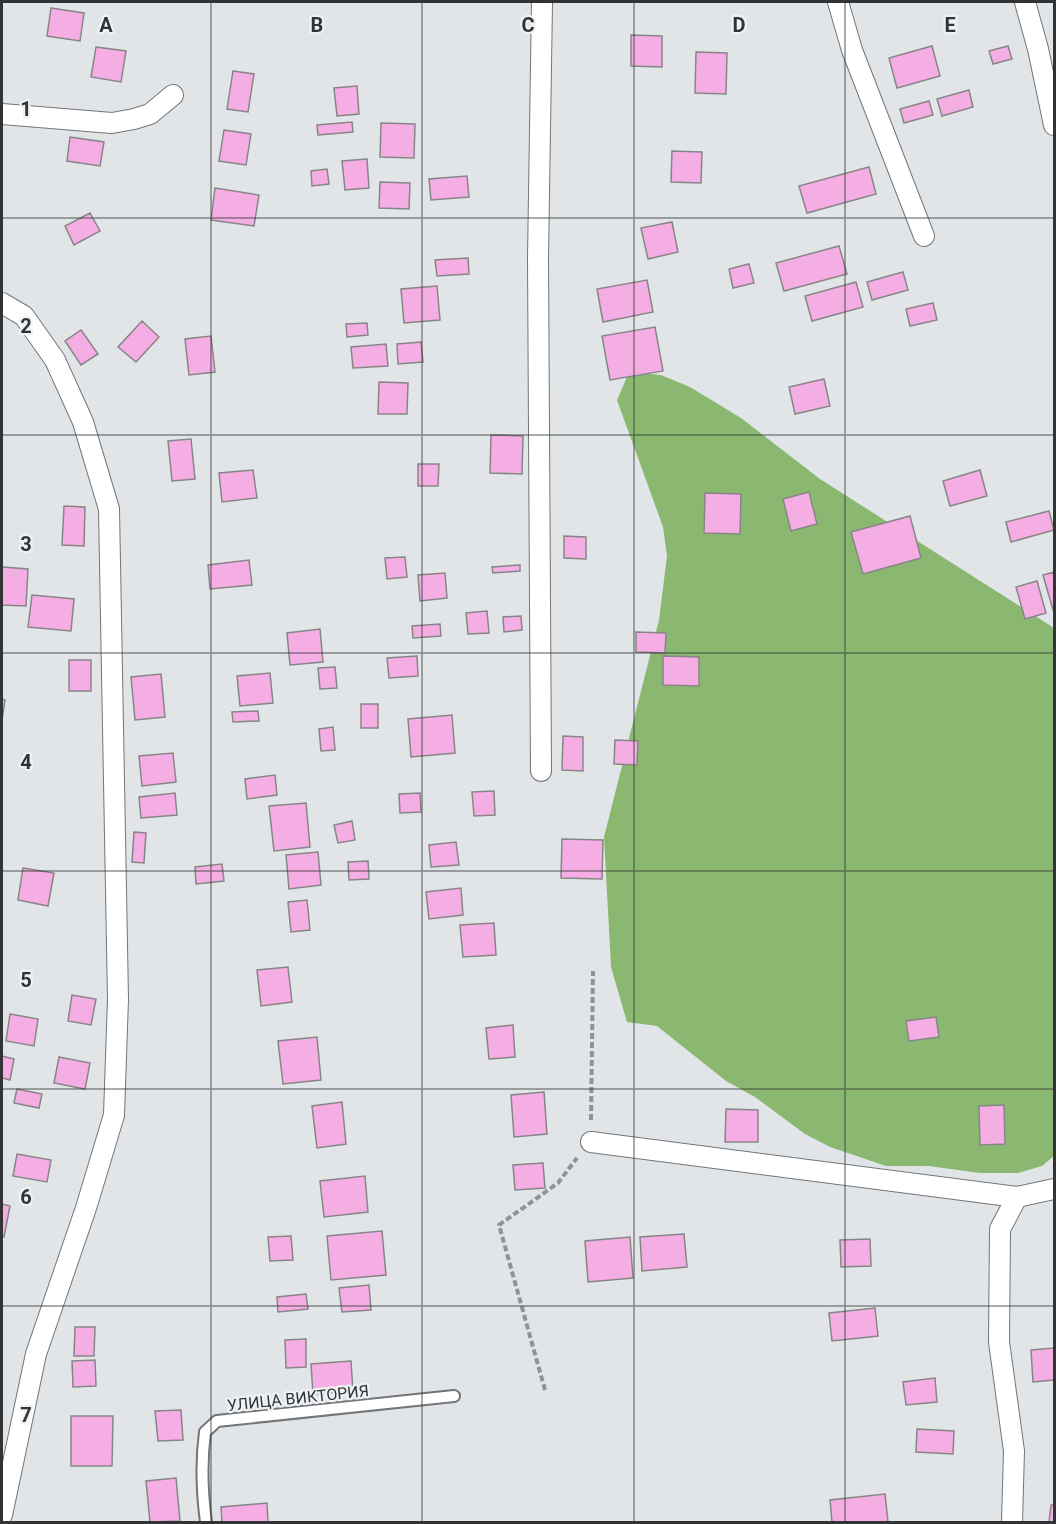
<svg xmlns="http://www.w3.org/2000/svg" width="1056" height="1524" viewBox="0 0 1056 1524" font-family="Roboto,sans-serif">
<rect width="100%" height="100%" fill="#e2e5e8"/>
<path fill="#8bb871" d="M629,372L661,375L690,387L741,418L820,479L1054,628V1156L1042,1166L1018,1173H980L929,1166H886L830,1147L805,1134L755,1097L726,1081L657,1026L627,1022L611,967L604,837L659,620L667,556L663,527L617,400Z"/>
<path fill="#f5aee4" stroke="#888587" stroke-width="1.5" d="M51,8L84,13L80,41L47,36Z
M631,35L662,36V67L631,66Z
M932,46L940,76L897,88L889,58Z
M1008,46L1012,59L993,64L989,51Z
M96,47L126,51L121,82L91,77Z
M696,52L727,53L726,94L695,93Z
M233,71L254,74L248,112L227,109Z
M357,86L359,114L337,116L334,88Z
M969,90L973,107L942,116L937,99Z
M929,101L933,115L904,123L900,109Z
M352,122L353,132L318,135L317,125Z
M381,123L415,124L414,158L380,157Z
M224,130L251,134L246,165L219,161Z
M70,137L104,142L100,166L67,161Z
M672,151L702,152L701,183L671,182Z
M367,159L369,188L345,190L342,161Z
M869,167L876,194L807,213L799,186Z
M327,169L329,184L312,186L311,171Z
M467,176L469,197L431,200L429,179Z
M380,182L410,183L409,209L379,208Z
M215,188L259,195L254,226L211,220Z
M90,213L100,231L74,245L65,226Z
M672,222L678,252L648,259L641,228Z
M839,246L847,274L784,291L776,263Z
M468,258L469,274L437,276L435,260Z
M749,264L754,283L733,288L729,269Z
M903,272L908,290L872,300L867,282Z
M647,280L653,312L603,322L597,289Z
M856,282L863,307L812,321L805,296Z
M437,286L440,320L404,323L401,289Z
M933,303L937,320L910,326L906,309Z
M142,321L159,337L136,362L118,347Z
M367,323L368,335L347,337L346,324Z
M655,327L663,371L610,380L602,336Z
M81,330L98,354L81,365L65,341Z
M211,336L215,372L189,375L185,339Z
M421,342L423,362L398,364L397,344Z
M386,344L388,366L353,368L351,347Z
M824,379L830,406L795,414L789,387Z
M379,382L408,383L407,414H378Z
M491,435L523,436L522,474L490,473Z
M191,439L195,479L172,481L168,441Z
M418,464H439L438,486H418Z
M253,470L257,498L222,502L219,473Z
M980,470L987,496L950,506L943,481Z
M809,492L817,524L791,531L783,499Z
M705,493L741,494L740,534L704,533Z
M64,506L85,507L84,546L62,545Z
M1049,511L1054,530L1011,542L1006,522Z
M910,516L921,558L863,574L851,532Z
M564,536L586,537V559L564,558Z
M405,557L407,577L387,579L385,558Z
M249,560L252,585L210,589L208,565Z
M520,565V571L493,573L492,567Z
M2,567L28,569L26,606L2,605Z
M1054,572V610H1053L1043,575Z
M445,573L447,598L420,601L418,575Z
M1037,581L1046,613L1025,619L1016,587Z
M32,595L74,599L71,631L28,627Z
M487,611L489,633L468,634L466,613Z
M521,616L522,630L504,632L503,617Z
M440,624L441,636L413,638L412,626Z
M320,629L323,662L290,665L287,633Z
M636,632L666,633L665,653L636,652Z
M417,656L418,676L389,678L387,658Z
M663,656L699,657V686L663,685Z
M69,660H91V691H69Z
M335,667L337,688L320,689L318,668Z
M270,673L273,703L240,706L237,676Z
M161,674L165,717L135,720L131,677Z
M2,699L5,700L2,720Z
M361,704H378V728H361Z
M258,711L259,721L233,722L232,712Z
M452,715L455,753L411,757L408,719Z
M333,727L335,750L321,751L319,729Z
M563,736L583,737V771L562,770Z
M615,740L638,741L637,765L614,764Z
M173,753L176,782L142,786L139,756Z
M275,775L277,795L247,799L245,779Z
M494,791L495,815L474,816L472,792Z
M175,793L177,815L141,818L139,797Z
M420,793L421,812L400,813L399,794Z
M306,803L310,847L274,851L269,806Z
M352,821L355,840L338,843L334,825Z
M134,832L146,833L144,863L132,862Z
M562,839L603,840L602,879L561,878Z
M456,842L459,865L431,867L429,845Z
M318,852L321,885L289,889L286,855Z
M368,861L369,879L349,880L348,862Z
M222,864L224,881L196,884L195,867Z
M23,868L54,873L48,906L18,900Z
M461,888L463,915L429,919L426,892Z
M307,900L310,930L291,932L288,902Z
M494,923L496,955L463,957L460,925Z
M288,967L292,1002L261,1006L257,970Z
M72,995L96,999L91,1025L68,1021Z
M10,1014L38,1019L34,1046L6,1041Z
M936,1017L939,1037L909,1041L906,1021Z
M513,1025L515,1057L489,1059L486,1028Z
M317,1037L321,1080L283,1084L278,1041Z
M2,1056L14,1059L10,1080L2,1078Z
M59,1057L90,1063L85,1089L54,1083Z
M17,1089L42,1094L39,1108L14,1103Z
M544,1092L547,1134L514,1137L511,1095Z
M342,1102L346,1144L317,1148L312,1106Z
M1004,1105L1005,1144L980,1145L979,1106Z
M726,1109L758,1110V1142H725Z
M17,1154L51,1160L47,1182L13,1176Z
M543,1163L545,1188L515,1190L513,1165Z
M365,1176L368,1212L324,1217L320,1181Z
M2,1204L10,1206L4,1237L2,1236Z
M382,1231L386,1275L331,1280L327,1236Z
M684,1234L687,1267L642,1271L640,1237Z
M291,1236L293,1260L270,1261L268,1237Z
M630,1237L633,1278L588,1282L585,1241Z
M870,1239L871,1266L841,1267L840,1240Z
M369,1285L371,1310L342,1312L339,1288Z
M306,1294L308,1309L278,1312L277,1297Z
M875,1308L878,1336L832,1341L829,1313Z
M75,1327H95L94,1356H74Z
M306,1339V1367L286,1368L285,1340Z
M1054,1348V1380L1033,1382L1031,1350Z
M95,1360L96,1386L73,1387L72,1361Z
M351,1361L353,1391L313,1394L311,1364Z
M935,1378L937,1402L906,1405L903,1382Z
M181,1410L183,1440L158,1441L155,1411Z
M71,1416H113L112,1466H71Z
M917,1429L954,1431L953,1454L916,1452Z
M176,1478L180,1521L150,1522L146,1481Z
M885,1494L888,1522H832L830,1500Z
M267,1503L268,1522H222L221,1507Z
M1051,1505H1054V1522H1049Z"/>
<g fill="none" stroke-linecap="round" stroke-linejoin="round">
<g stroke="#737578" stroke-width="14">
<path id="lane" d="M206,1522C202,1492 201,1462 205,1432L217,1421L454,1396"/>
</g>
<g stroke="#737578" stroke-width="22">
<path id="street" d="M838,2L852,50L924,236
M1025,2L1038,49L1054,125
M2,114L112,123L134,119L150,114L173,95
M2,303L24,316L55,360L83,422L109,509L118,999L114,1115L86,1208L36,1354L2,1515
M541,771L538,258L542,2
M591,1142L1017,1197
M1012,1522L1014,1451L999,1342L1000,1229L1017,1197L1054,1189"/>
</g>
<path stroke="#909395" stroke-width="4" stroke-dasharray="6 3" stroke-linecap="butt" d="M591,1120L593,971
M545,1390L499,1225L558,1183L577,1158"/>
<use href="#lane" stroke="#fff" stroke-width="10"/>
<use href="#street" stroke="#fff" stroke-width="20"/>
</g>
<path fill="none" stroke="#313334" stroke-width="1.5" stroke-opacity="0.55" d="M211,2V1522M422,2V1522M634,2V1522M845,2V1522M2,218H1054M2,435H1054M2,653H1054M2,871H1054M2,1089H1054M2,1306H1054"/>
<g text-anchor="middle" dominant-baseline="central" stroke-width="4.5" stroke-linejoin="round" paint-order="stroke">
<g font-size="16" fill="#313334" stroke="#eff2f5">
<text transform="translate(298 1398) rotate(-6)">УЛИЦА ВИКТОРИЯ</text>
</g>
</g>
<g font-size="20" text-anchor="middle" font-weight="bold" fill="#313334" stroke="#eff2f5" stroke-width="4.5" stroke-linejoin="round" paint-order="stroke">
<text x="106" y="32">A</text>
<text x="317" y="32">B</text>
<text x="528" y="32">C</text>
<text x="739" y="32">D</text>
<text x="950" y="32">E</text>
<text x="26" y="116">1</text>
<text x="26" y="333">2</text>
<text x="26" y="551">3</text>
<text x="26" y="769">4</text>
<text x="26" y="987">5</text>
<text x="26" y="1204">6</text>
<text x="26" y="1422">7</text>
</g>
<rect width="1056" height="1524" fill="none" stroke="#313334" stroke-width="6"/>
</svg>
